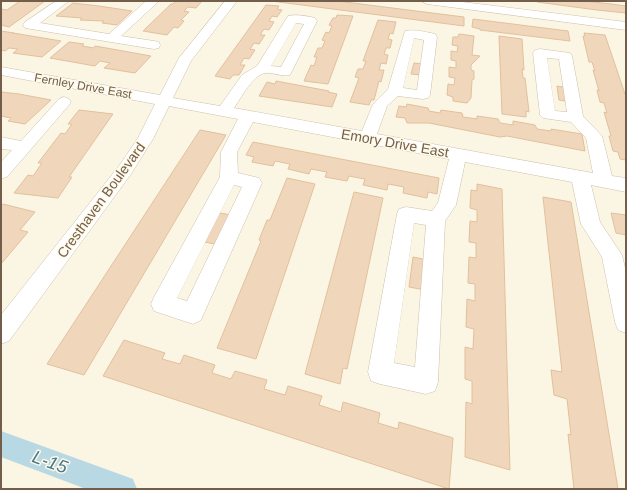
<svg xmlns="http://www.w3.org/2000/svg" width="627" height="490" viewBox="0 0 627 490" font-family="Arial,sans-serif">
<rect width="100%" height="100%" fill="#fbf5e3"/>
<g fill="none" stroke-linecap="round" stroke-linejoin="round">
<path fill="#b8d8e4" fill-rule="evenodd" d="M1,431L133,479L137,489H86L1,457Z"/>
</g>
<path fill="#f0d7bb" stroke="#e2c09c" d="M20,1H45L9,27L1,25V9L7,10Z
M176,1H202L196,8L188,7L184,11L189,12L181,20L184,21L178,28L174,27L167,35L143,31L171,4H173Z
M271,1H337L464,17V26Z
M536,1H584L611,4L626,6V13L597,10L537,2Z
M73,3L99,6L132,11L117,25L102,23L104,21L80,20L82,18L56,16Z
M266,5L279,6L277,9L282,10L277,17L272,16L269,21L274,22L269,30L264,29L260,35H265L259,44L254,43L250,49L255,50L249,59L244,58L240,65H245L239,75H233L230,79L215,76Z
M337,15L353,16L328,84L304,81L311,65L314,66L317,57H314L318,48H322L325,41L322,40L326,32L329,33L332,26L329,25L333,18H336Z
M473,19L568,31L570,41L480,30V29L472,27Z
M378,20L396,22L393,34L390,33L388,39L392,40L390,48H386L384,54L388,55L386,64L381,63L379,70H384L381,82L379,81L374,100H371L369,105L350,102L359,78L355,77L358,69H363L366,61H363Z
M1,31L14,33H13L61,41L42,57L13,53L18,49L9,48L5,51L1,50Z
M584,33L605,35L626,97V160L620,159L618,152L613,151L609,136H611L604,112L607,113L604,103L600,102L597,90L599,91L593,70L595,71L592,62H589L583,36H585Z
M459,34L474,36L472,55L480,56L471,65V70L474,71V79L472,80L471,98L467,103L453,101V97L447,95L448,84L454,85L455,78L449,77V67L456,68V61L451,60V51L457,52L458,46L452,45L453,37H458Z
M499,36L522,39L524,70L522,69L523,78H525L529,112L526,111V117L502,114Z
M69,42L84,44L82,46L94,48L95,46L151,56L135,73L104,68L110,63L100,61L95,66L50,58Z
M414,63L423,64L422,75L411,74Z
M276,81L329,91L328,92L337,94L332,107L259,96L267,82L275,84Z
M557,86L568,88L571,102L559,100Z
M1,92L19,94L51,100L25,124L8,121L11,118L1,116Z
M407,104L428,108L429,111L440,113L441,110L462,113L463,117L477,119V116L498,119L500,123L513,125V121L535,125L537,129L551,131V129L582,134L585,151L507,136L500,137L429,123H407L405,118L396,117L399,106L406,107Z
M79,110L113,114L69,177H72L58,198L14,193L28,175L33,176L42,163H38L61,133L65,134L72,124H68Z
M200,130L226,135L84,375L47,364Z
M253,142L439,178L437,194L428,192L427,198L403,193L404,187L388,184L387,190L363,185L365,179L349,176L347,181L325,177L327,172L311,169L309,174L288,169L290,164L275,161L273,166L252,162L254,157L246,155Z
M287,178L315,184L256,359L217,348L261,241L259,240L267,220H270Z
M477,184L502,189L510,470L465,457L466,402L472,404V381L465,379V347L473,349L474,329L466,327L467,299L475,301V284L468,283L469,257L476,258V243L469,242L470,221L477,222V210L470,208L471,190L477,191Z
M354,192L383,198L347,369L343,368L340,384L305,374Z
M543,197L571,202L618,489H574L568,434L571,435L567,399L554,395L551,370L562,372Z
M3,204L35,212L20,230L28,232L1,264V206Z
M219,213L232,215L219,245L205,242Z
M611,213L626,215V235L616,233Z
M413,257L428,260L425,290L409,287Z
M124,340L165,353L162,359L180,364L184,355L215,365L212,373L231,379L235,371L267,380L264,389L285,395L288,386L322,396L319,405L341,412L343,402L380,413L378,423L398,429L399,422L453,438L449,489L103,376Z"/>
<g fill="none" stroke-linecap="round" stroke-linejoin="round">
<g stroke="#cec0ad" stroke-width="1">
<path id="minor" d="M56,1H69L40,23L109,34L146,1H159L121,36L154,41L159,42L160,45L159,48L154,49L25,28L23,25L25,22Z
M225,1H237L191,61L173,98L220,106L242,75L257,66L288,16C296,14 307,16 315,18L317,21L290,75C281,77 273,72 265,73C252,76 241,98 234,108L362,131L373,104L388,89L405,31C414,29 426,32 435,34L437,37L430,95L428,98L423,99L398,96L387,106L377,134L593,173L586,138L571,122L543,118L540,115L533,53L535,50L540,49L570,53L572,56L583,116L602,136L612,176L626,178V192L591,185L600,222L622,255L626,272V333L618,330L615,322L602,257L581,224L572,182L465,162L456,205L445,221L438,382L435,391L426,394L380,384L371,381L368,372L397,214L399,209L406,207L432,211L438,203L449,159L253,122L237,152L238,173L259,178L262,183L201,320L193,324L154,311L151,304L154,297L220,177L221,152L238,119L169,106L153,139L131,174L9,341L1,344V315L119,166L138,138L155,104L1,75V67L160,95L179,58ZM296,23L304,24L281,67L271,66ZM414,38L424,40L417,90L403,88ZM547,58L559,59L567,112L555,111ZM234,185L242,187L187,301L177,298ZM414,223L426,225L415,367L394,363Z
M421,1H454L626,22V30L427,4Z
M64,97L69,99L71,102L69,105L7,177L1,179V162L12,150L1,149V137L21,141L59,99Z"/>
</g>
<use href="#minor" fill="#fff" fill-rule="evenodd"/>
</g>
<g text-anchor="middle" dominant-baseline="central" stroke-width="3" stroke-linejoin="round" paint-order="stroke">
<g font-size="12" fill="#725e4a" stroke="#fef9e9">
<text transform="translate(83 86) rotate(10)">Fernley Drive East</text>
</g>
<g font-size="14" fill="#725e4a" stroke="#fef9e9">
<text transform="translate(395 143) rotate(10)">Emory Drive East</text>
<text transform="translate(101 200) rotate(-54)">Cresthaven Boulevard</text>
</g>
<g font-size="18" font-style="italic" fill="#47788c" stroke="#fef9e9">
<text transform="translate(50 462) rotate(20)">L-15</text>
</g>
</g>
<rect width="627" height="490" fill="none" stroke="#725e4a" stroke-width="4"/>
</svg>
